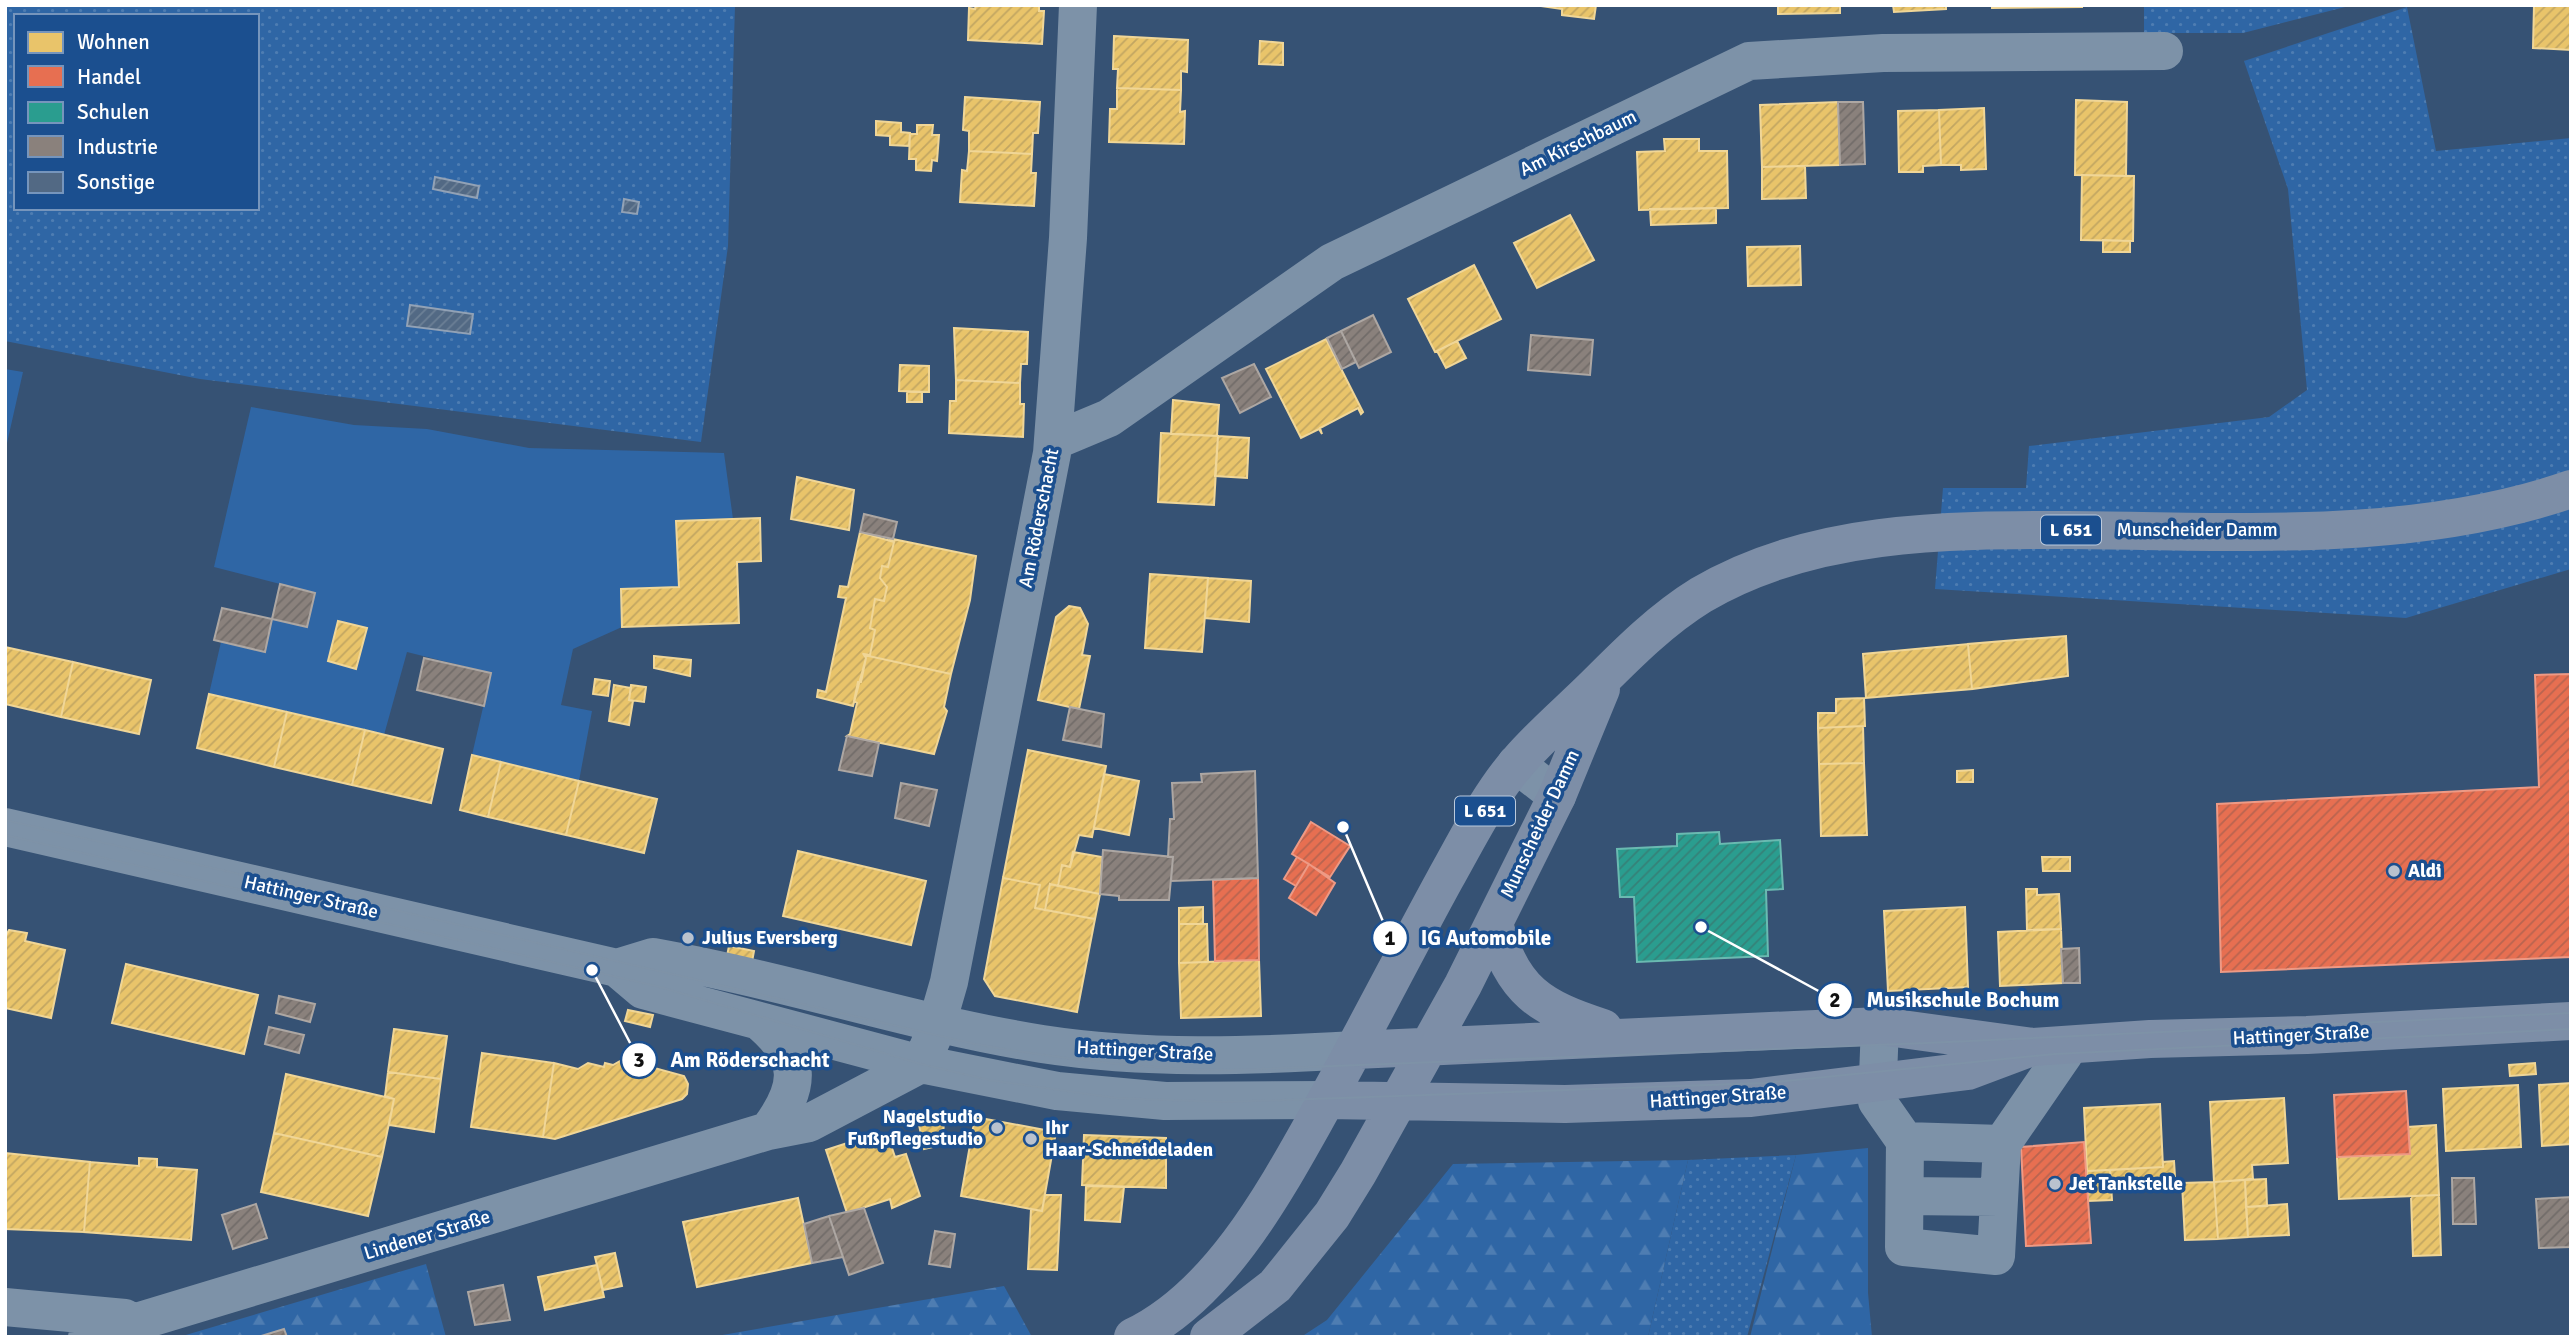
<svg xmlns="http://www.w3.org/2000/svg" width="2576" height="1342" viewBox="0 0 2576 1342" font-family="Signika,sans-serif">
<defs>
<pattern id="grass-dots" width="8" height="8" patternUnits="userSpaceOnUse" patternTransform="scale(1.75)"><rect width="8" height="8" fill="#2f66a5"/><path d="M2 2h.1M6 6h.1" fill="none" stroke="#4e7db2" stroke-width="1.8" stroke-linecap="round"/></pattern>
<pattern id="forest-firs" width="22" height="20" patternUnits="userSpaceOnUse" patternTransform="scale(1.75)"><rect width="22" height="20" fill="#2f66a5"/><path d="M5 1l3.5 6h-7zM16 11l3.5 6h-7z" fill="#4e7db2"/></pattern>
<pattern id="homes-hatch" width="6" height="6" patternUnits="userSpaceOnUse" patternTransform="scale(1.75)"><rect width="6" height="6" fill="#e9c46a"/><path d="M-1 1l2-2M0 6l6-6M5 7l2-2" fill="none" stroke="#c2a662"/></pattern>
<pattern id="shops-hatch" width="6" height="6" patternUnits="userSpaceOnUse" patternTransform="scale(1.75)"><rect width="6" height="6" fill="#e76f51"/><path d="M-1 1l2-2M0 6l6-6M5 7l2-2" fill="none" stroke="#b86450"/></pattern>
<pattern id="schools-hatch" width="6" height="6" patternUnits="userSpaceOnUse" patternTransform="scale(1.75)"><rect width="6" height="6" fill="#2a9d8f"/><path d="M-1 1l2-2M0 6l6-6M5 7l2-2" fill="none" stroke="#368178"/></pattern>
<pattern id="industry-hatch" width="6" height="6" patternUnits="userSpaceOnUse" patternTransform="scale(1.75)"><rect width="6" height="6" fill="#8a817c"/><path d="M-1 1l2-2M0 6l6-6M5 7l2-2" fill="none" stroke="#716c69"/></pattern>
<pattern id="building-hatch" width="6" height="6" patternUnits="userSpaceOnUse" patternTransform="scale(1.75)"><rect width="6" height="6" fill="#526984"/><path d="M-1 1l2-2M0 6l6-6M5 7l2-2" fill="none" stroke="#6c8096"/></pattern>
</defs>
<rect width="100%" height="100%" fill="#365274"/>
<path fill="url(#grass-dots)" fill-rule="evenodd" d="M5,5H735L728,246L701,442L200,379L5,341ZM16,16H257V208H16Z
M2144,5H2353L2243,33H2144Z
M2407,7L2436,151L2571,138V569L2406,618L1935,589L1943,488H2026L2029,446L2269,417L2307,390L2288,189L2244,61Z
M1796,1155L1747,1337H1648L1688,1160Z"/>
<path fill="url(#forest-firs)" d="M1868,1148V1293L1872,1337H1750L1796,1155Z
M1688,1160L1648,1337H1301L1327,1320L1453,1164Z
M426,1264L446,1337H179Z
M1004,1286L1032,1337H711Z"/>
<path fill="#2f66a5" d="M5,369L23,372L5,452Z
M251,407L354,425L427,429L529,448L724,453L733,519L677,521L679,587L622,627L573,649L561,705L592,711L579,781L472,755L491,673L407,652L384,735L209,694L221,642L264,652L272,619L307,627L315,593L214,567Z"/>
<path fill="url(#homes-hatch)" stroke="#f0d697" stroke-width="2" d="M976,5H1039V11H1044L1042,44L968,40L969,8L975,9Z
M1596,5L1594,19L1562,15V9L1541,6Z
M1778,5H1840V13L1778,14Z
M1893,5H1946V9L1894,12Z
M1992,5H2082V7L1992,8Z
M2534,5H2571V50L2533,48Z
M1114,36L1188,40L1187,72L1181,71V90L1117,88L1118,69H1113Z
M1260,41L1283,43V65L1259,64Z
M1117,88L1181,90L1180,112L1185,111L1184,144L1109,142L1110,109H1117Z
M965,97L1040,102L1038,133H1033L1032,154L969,151V131L963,130Z
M2076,100L2127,102L2126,176L2075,175Z
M1838,102L1840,165L1762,167L1760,105Z
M1984,108L1986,169L1961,170V165H1941L1939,110Z
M1939,110L1941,165L1923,166V172H1899L1898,111Z
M876,121L901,123V132L910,133L909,146L890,145V136L876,135Z
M917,125H933L932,135H939L937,161L932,160L931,171L916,170V159H909L910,134H917Z
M1664,139H1699V151H1727L1728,208L1639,210L1637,152L1665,151Z
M969,151L1032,154L1031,173H1036L1034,206L960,202L962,170L967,171Z
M1805,166L1806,198L1762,199V167Z
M2082,175L2134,176L2133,241L2081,240Z
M1716,208V223L1651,225L1650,209Z
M1570,215L1594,260L1537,288L1514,243Z
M2103,240L2130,241V252H2103Z
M1800,246L1801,285L1748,286L1747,247Z
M1474,265L1501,319L1435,352L1408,299Z
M954,328L1028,332L1027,364H1021L1020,383L956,380Z
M1326,339L1363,412L1361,414L1358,408L1320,428L1322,434L1319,429L1301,438L1266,369Z
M1457,341L1466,358L1446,368L1437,351Z
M900,365L929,366V392L899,391Z
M956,380L1020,383V404H1024L1023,437L949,433L950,401H956Z
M907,392H922V402H907Z
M1173,400L1219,405L1217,436L1171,434Z
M1161,433L1218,436L1214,505L1158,502Z
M1218,436L1249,438L1247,478L1215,476Z
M797,477L854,490L849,530L791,519Z
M760,518L761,561L737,562L739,623L622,627L621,589L679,587L676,521Z
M860,532L894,542L888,567L882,566L880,578L887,587L884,601L875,599L870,628L875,630L870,655L864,654L866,658L853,706L817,697L818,690L826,692L846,598L838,597L840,586L848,587Z
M888,538L976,556L970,600L951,674L864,655H870L875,630L870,628L875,599L884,601L887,587L880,578L882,566L888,567L894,542Z
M1150,574L1208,578L1202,652L1145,648Z
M1208,578L1251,581L1249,622L1205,618Z
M1069,606L1080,608L1088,624L1082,655L1090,656L1079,709L1038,700L1056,617Z
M338,621L367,628L356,669L328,661Z
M2066,636L2068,676L1972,689L1968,644Z
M1968,644L1972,689L1866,698L1863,654Z
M5,647L73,662L61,717L5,704Z
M864,655L951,674L944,707L947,711L934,754L847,736L850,734L857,703L854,701L858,682H861L866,658Z
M654,656L691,660L690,676L654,668Z
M73,662L151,680L139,734L61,717Z
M595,679L610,681L608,696L593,694Z
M614,685L631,688L629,700L633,701L629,725L609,721Z
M631,685L646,687L644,702L629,700Z
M209,694L287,712L274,767L197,748Z
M1864,698L1865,726L1818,728V713H1836V699Z
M287,712L365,730L352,785L274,767Z
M1863,726L1864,763L1819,764L1818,728Z
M365,730L443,749L431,803L352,785Z
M1028,750L1106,766L1092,837L1079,835L1070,867L1062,865L1058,886L1050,884L1045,910L1035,908L1040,885L1003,878Z
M472,755L501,762L488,817L460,810Z
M501,762L579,781L566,835L488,817Z
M1864,763L1867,835L1821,836L1819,764Z
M1973,770V782H1957V771Z
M1104,774L1139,781L1129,835L1094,828Z
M579,781L657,799L644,853L566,835Z
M798,851L926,881L911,945L783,916Z
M1073,852L1102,857L1100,894L1058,886L1062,865L1070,867Z
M2042,857H2070V871H2043Z
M1003,878L1040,885L1035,908L1095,919L1077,1012L995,996L984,979Z
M1050,884L1100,894L1095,919L1045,910Z
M2026,889H2037V895L2059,894L2061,929L2027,930Z
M1203,907V924H1179V908Z
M1965,907L1968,987L1888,991L1884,911Z
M1179,924H1207L1208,962L1179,963Z
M2061,929L2063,983L2000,986L1998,932Z
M9,930L27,933L25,941L65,950L51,1018L5,1008V937Z
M729,946L754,951L752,962L727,956Z
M1259,960L1261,1016L1181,1018L1179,963Z
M126,964L258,995L244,1054L112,1023Z
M628,1010L653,1015L650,1027L625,1021Z
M394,1029L447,1036L441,1079L388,1072Z
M482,1053L554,1063L543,1137L471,1127Z
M622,1060L642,1072L651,1067L684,1076L688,1084L687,1094L682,1099L555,1139L543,1137L554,1063L578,1069L588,1063L604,1067L605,1063L613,1065Z
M2535,1063L2536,1074L2510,1076L2509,1065Z
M388,1072L441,1079L434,1132L389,1125L394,1099L385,1096Z
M286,1074L394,1099L382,1157L274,1133Z
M2571,1083V1144L2542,1146L2539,1085Z
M2518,1085L2521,1147L2446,1151L2443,1089Z
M2284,1098L2288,1163L2252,1165L2253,1179L2214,1182L2210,1102Z
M2160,1104L2163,1167L2087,1171L2084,1108Z
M945,1112L942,1145L924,1149L918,1120Z
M975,1117L1056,1132L1042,1211L961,1196Z
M2436,1125L2439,1195L2339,1199L2337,1157L2410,1154L2408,1127Z
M274,1133L382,1157L368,1216L261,1192Z
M878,1133L889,1139L895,1157L906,1154L920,1196L892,1208L890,1199L847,1213L826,1150Z
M1084,1135L1166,1138V1188L1082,1185Z
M5,1153L90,1162L84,1232L5,1229Z
M139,1158L157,1159V1167L197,1170L191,1240L84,1232L90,1162L139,1166Z
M2174,1161L2175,1177L2111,1180L2110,1170L2163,1167V1162Z
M2110,1170L2112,1200L2088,1201L2087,1171Z
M2266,1179L2267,1206L2246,1207L2245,1180Z
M2245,1180L2248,1237L2218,1239L2214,1182Z
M2214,1182L2218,1239L2185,1240L2182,1183Z
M1086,1186L1124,1187L1120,1222L1085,1220Z
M1045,1195H1061L1057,1270L1028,1269L1031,1209L1042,1211Z
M2439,1195L2441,1255L2413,1256L2411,1196Z
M798,1198L812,1263L697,1287L683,1222Z
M2287,1204L2289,1235L2248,1237L2246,1207Z
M615,1253L622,1286L603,1290L595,1257Z
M597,1265L604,1297L545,1310L538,1277Z"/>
<path fill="url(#shops-hatch)" stroke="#ee9a85" stroke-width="2" d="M2571,674V957L2221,972L2217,804L2539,787L2535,675Z
M1311,822L1350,846L1330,877L1292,854Z
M1297,857L1309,864L1296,886L1284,879Z
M1309,864L1335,883L1316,915L1289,898Z
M1258,878L1259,960L1215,961L1213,880Z
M2406,1091L2410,1154L2337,1157L2334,1095Z
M2084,1142L2091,1243L2026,1246L2021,1147Z"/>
<path fill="url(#schools-hatch)" stroke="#6abab1" stroke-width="2" d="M1719,832L1720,844L1780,840L1783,889L1766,890L1768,956L1637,962L1634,897H1620L1617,849L1677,846V834Z"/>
<path fill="url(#industry-hatch)" stroke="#ada7a3" stroke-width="2" d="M1838,102H1863L1865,164L1840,165Z
M1373,315L1391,352L1359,368L1341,331Z
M1341,331L1356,362L1342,369L1327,338Z
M1531,335L1593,340L1590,375L1528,370Z
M1254,364L1271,397L1240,413L1222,378Z
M864,514L897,522L893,539L860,532Z
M280,584L315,593L307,627L272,619Z
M222,608L272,619L265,652L214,640Z
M424,658L491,673L484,706L417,690Z
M1070,707L1104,714L1101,747L1063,740Z
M847,736L879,743L872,776L839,770Z
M1255,771L1258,878L1171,881L1173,857H1168L1170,819H1174L1172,783L1202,782L1201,774Z
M901,783L937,790L929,826L895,818Z
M1103,850L1173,857L1169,900H1119V896L1100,894Z
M2079,948L2080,983H2063L2061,949Z
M279,996L315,1004L310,1022L276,1013Z
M269,1027L304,1035L299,1053L265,1044Z
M2452,1178H2474L2476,1224H2453Z
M2571,1197V1247L2539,1248L2536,1199Z
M256,1204L267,1238L233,1249L222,1215Z
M864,1208L883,1263L849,1275L829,1216Z
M829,1216L843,1257L812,1263L804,1224Z
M935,1231L955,1234L950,1267L929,1264Z
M503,1285L510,1320L475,1325L468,1292Z
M284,1329L287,1337H258Z"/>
<path fill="url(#building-hatch)" stroke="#92a2b6" stroke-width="2" d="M435,177L479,186L477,198L433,189Z
M624,199L639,202L637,214L622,212Z
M410,305L473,314L470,334L407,326Z"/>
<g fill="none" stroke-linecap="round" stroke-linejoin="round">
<path stroke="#7d92a8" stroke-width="38" d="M1054,441L1109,418L1332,262L1749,61L1883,53L2164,51
M1516,764L1557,796
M5,827L617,968L643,990L921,1064L1057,1091L1165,1101L1327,1100
M617,968L653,957L669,960C794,983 916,1024 1042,1044C1146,1060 1250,1056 1355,1050
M759,1021C803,1058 802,1086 768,1131
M1880,1026L1877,1101L1905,1141L1904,1247L1996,1256L2002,1144L2064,1054L2063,1046
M921,1064L934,1034L949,982L1052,453L1068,238L1078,5
M1905,1141L2002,1144
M1905,1196L1999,1197
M5,1307L125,1318
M87,1337L768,1131L809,1123L921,1064"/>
<path stroke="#7d8ea7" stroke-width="38" d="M1494,923C1511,991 1541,1008 1603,1028
M1355,1050L1880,1026L2032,1047L2150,1039L2307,1035L2571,1021
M1327,1100L1565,1104L1751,1098L1968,1071L2029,1048
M1133,1337C1221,1295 1277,1188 1323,1106C1365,1031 1404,954 1445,879C1467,840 1489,795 1518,762C1542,734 1571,710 1597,684C1629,652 1662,619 1701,595C1811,530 1945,530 2068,530C2234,531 2412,544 2571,489
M1209,1337L1275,1286L1332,1215L1358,1173L1463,985L1557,796L1601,689"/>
<path stroke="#7e92a7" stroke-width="2" d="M5,820L975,1044C1060,1059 1144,1070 1231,1070L1927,1043L2571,1013
M5,835L660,987L921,1064L989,1080L1116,1098L1224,1102L1765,1083L2055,1054L2571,1029"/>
</g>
<g fill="#b9c2ce" stroke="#1b4f8f" stroke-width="2.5">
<circle cx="2394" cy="871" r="7"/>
<circle cx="688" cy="938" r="7"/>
<circle cx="997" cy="1128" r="7"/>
<circle cx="1031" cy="1139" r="7"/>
<circle cx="2055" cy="1184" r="7"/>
</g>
<g text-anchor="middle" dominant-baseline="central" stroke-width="7" stroke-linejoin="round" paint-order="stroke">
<g fill="#1b4f8f" stroke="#bbcadd" stroke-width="2">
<rect x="2041" y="515.5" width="60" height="29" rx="5"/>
<rect x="1455" y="796.5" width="60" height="29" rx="5"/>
</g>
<g font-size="18" font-weight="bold" fill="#fff">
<text x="2071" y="530">L 651</text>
<text x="1485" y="811">L 651</text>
</g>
<g font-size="19" fill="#fff" stroke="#1b4f8f">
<text transform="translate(1578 143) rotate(-26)">Am Kirschbaum</text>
<text transform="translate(1039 518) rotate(-79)">Am Röderschacht</text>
<text x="2197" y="530">Munscheider Damm</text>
<text transform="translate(1540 824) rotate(-65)">Munscheider Damm</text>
<text transform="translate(311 897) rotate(13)">Hattinger Straße</text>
<text transform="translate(2301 1035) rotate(-3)">Hattinger Straße</text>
<text transform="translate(1145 1051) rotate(3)">Hattinger Straße</text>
<text transform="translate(1718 1097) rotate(-4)">Hattinger Straße</text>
<text transform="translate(427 1235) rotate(-17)">Lindener Straße</text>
</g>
<g font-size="19" font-weight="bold" fill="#fff" stroke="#1b4f8f" text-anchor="start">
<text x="2408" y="871">Aldi</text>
<text x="702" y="938">Julius Eversberg</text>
<text x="983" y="1117" text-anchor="end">Nagelstudio<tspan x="983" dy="22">Fußpflegestudio</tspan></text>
<text x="1045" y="1128">Ihr<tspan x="1045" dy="22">Haar-Schneideladen</tspan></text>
<text x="2069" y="1184">Jet Tankstelle</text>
</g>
</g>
<path fill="none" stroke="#fff" stroke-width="2.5" d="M1343 827L1390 938M1701 927L1835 1000M592 970L639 1060"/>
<g fill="#fff" stroke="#1b4f8f" stroke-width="2.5">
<circle cx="1343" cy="827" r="7"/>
<circle cx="1701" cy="927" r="7"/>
<circle cx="592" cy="970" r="7"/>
<circle cx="1390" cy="938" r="18"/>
<circle cx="1835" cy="1000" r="18"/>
<circle cx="639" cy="1060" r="18"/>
</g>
<g font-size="21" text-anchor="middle" font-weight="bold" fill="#111">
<text x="1390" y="945">1</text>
<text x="1835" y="1007">2</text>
<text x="639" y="1067">3</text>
</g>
<g font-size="21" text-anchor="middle" font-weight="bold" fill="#fff" stroke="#1b4f8f" stroke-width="7" stroke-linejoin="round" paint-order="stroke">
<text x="1486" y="945">IG Automobile</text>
<text x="1963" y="1007">Musikschule Bochum</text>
<text x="750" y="1067">Am Röderschacht</text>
</g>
<rect width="2576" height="1342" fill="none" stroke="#ffffff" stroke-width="14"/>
<rect x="14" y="14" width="245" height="196" fill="#1b4f8f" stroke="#7695bc" stroke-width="2"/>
<rect x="28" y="32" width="35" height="21" fill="#e9c46a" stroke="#7695bc" stroke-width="2"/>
<text x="77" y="49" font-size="21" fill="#ffffff">Wohnen</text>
<rect x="28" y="66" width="35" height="21" fill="#e76f51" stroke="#7695bc" stroke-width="2"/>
<text x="77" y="84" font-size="21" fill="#ffffff">Handel</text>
<rect x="28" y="102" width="35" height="21" fill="#2a9d8f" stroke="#7695bc" stroke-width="2"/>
<text x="77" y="119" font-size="21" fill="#ffffff">Schulen</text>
<rect x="28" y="136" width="35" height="21" fill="#8a817c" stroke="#7695bc" stroke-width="2"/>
<text x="77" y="154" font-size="21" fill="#ffffff">Industrie</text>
<rect x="28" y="172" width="35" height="21" fill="#526984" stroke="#7695bc" stroke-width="2"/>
<text x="77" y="189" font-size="21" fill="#ffffff">Sonstige</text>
</svg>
